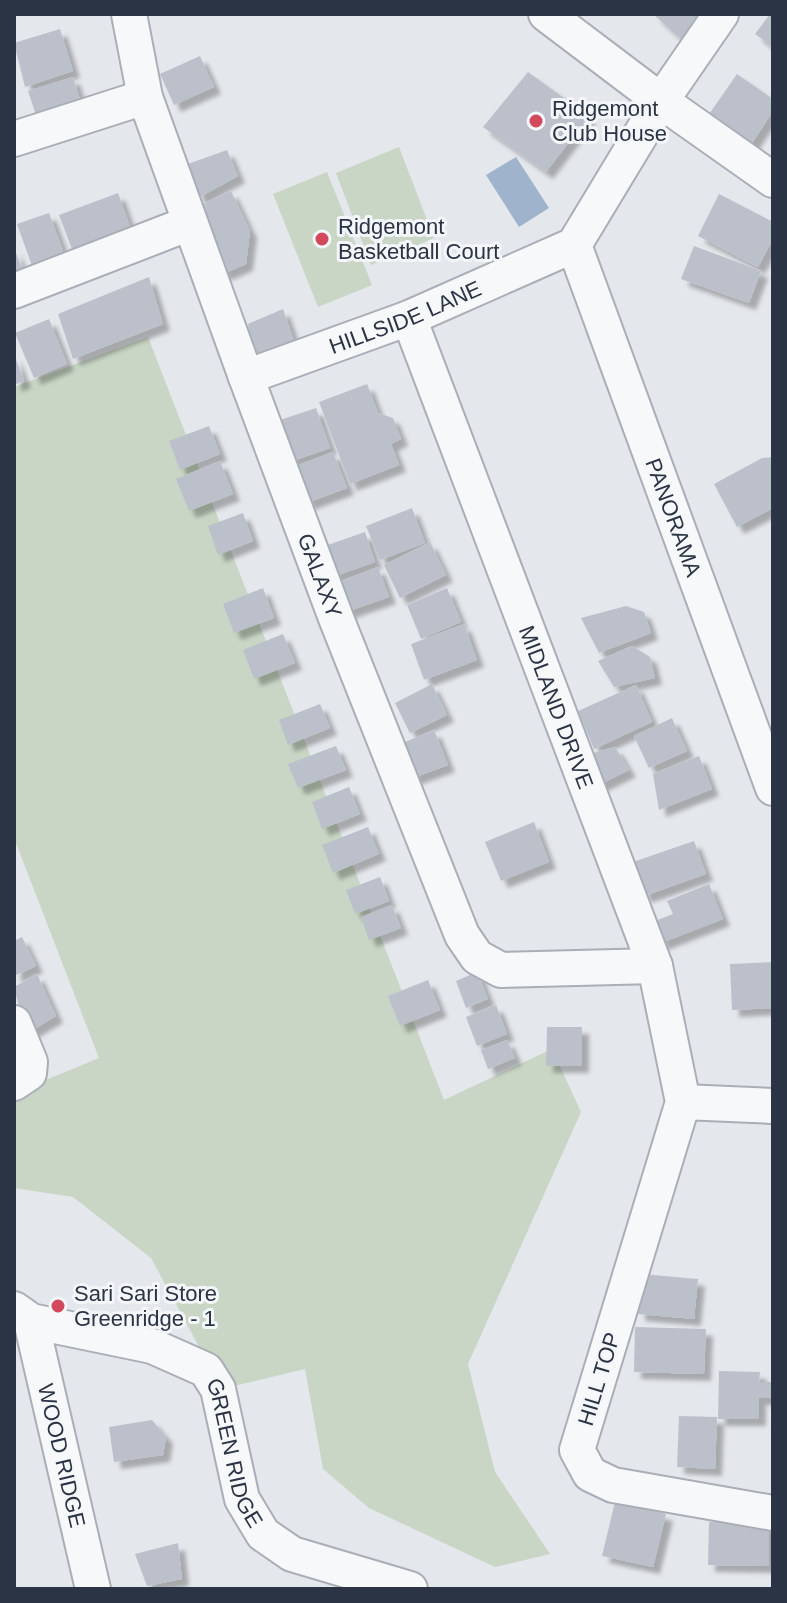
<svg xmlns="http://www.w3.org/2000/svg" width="787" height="1603" viewBox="0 0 787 1603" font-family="Helvetica,sans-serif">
<defs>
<filter id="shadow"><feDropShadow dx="7" dy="7" stdDeviation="2" flood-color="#0004"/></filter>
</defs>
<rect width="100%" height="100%" fill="#e4e7ec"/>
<path fill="#c9d6c5" d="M399,147L434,238L371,265L336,173Z
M327,172L372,285L318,307L273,194Z
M148,337L444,1100L552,1049L581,1112L468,1364L495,1472L550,1554L495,1567L369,1508L323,1469L305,1369L222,1389L151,1258L73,1197L14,1188V1093L99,1058L14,838V387Z"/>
<path fill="#9fb4cc" d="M516,157L549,208L519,227L486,175Z"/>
<path fill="#bbc0ca" filter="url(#shadow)" d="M653,14H702L683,41Z
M770,14H773V47L755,34Z
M60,29L73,71L25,87L14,43Z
M200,56L214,87L174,105L160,74Z
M528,72L589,116L546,172L483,127Z
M737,74L773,99V111L748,149L705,120Z
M73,77L84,113L40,127L28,91Z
M227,150L238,176L198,198L188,164Z
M231,191L250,231L246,264L223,274L193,209Z
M118,193L133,235L75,257L59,215Z
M719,194L773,222V239L758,267L698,236Z
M49,213L67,262L35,274L17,224Z
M694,246L761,271L749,303L681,279Z
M14,248L25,276L14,280Z
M149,277L163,324L73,359L58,314Z
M283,309L296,347L253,363L248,324Z
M49,319L67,364L34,378L15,333Z
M14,354L24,381L14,385Z
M367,384L378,413L393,418L401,439L391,444L399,465L350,484L319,402Z
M316,408L330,448L290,462L277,421Z
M209,426L220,454L180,470L169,441Z
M333,452L347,488L307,503L293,467Z
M773,457V508L737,527L714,484L762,458Z
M220,461L233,494L189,511L176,479Z
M412,508L425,543L380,560L366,526Z
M243,513L253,541L218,555L208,526Z
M365,532L375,562L333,577L322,547Z
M430,542L446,575L400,598L384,565Z
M378,567L389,597L346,612L336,583Z
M263,588L274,618L234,633L223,604Z
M447,588L461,622L421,639L407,605Z
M626,606L644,612L651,633L599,653L581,618Z
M464,624L477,660L424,680L411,644Z
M283,634L295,663L254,679L243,650Z
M632,646L650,657L655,678L614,687L598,661Z
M432,684L447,715L410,733L395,703Z
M636,685L652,722L594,749L578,711Z
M320,704L330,728L288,745L279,720Z
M672,718L687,751L649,768L634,736Z
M434,730L448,765L413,778L400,744Z
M336,746L346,770L298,788L288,764Z
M615,747L629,770L597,786L586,755Z
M699,756L712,789L659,810L653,774Z
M349,787L360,814L322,829L312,802Z
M534,822L549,862L501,881L485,842Z
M368,827L379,854L333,873L322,845Z
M694,841L706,874L644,896L633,862Z
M380,877L389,901L355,914L346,890Z
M709,884L723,919L661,943L652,922L673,914L667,901Z
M392,905L401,928L369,940L361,917Z
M22,937L36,966L14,976V941Z
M773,962V1008L732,1010L730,964Z
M477,972L488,999L466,1008L456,981Z
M37,974L56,1016L26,1034L14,987Z
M428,980L440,1010L400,1026L388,996Z
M496,1005L507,1034L477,1046L466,1017Z
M547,1027H582V1066H546Z
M507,1040L515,1058L488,1069L481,1050Z
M642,1274L698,1279L694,1319L638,1314Z
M635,1327L706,1329L704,1374L634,1372Z
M719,1371L760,1372L759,1382H773V1398H759V1419H718Z
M679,1416L717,1417L715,1469L677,1467Z
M152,1420L166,1437L163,1455L114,1462L109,1427Z
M615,1502L666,1514L653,1567L602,1556Z
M709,1522L769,1523V1566L708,1565Z
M178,1543L182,1579L147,1586L135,1554Z"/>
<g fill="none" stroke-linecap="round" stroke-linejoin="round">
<g stroke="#a9aeb7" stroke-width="38">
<g id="minor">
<path id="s1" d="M129,14L145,97L246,377L336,618L462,935L477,957L501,970L655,966"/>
<path d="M546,14L661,101L773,180"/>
<path d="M14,139L145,97"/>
<path id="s2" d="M574,245L773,788"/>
<path d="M14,291L190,223"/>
<path id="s3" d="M409,318L655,966L683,1102L577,1450L590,1474L613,1485L773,1513"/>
<path id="s4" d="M246,377L409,318L574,245L661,101L721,14"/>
<path d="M14,1023L30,1062L29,1073L14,1083"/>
<path d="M683,1102L773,1106"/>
<path id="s5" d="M14,1309L31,1321L152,1346L206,1370L218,1389L242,1499L263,1534L292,1554L410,1589"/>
<path id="s6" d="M31,1321L93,1589"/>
</g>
</g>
<use href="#minor" stroke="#f7f8fa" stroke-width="34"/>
</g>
<g fill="#d1495b" stroke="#f4f6f9" stroke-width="3">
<circle cx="536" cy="121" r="8"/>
<circle cx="322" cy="239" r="8"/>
<circle cx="58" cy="1306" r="8"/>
</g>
<g text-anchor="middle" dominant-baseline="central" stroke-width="6" stroke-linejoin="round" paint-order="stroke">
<g font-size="22" fill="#2b3445" stroke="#f4f6f9" text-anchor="start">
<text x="552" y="108">Ridgemont<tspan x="552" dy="25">Club House</tspan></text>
<text x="338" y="226">Ridgemont<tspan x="338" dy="25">Basketball Court</tspan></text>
<text x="74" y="1293">Sari Sari Store<tspan x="74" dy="25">Greenridge - 1</tspan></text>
</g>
<g font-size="22" fill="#2b3445" stroke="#f4f6f9">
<text stroke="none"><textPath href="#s4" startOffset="170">HILLSIDE LANE</textPath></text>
<text stroke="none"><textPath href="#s2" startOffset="290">PANORAMA</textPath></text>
<text stroke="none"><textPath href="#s1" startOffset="594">GALAXY</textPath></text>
<text stroke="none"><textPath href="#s3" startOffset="416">MIDLAND DRIVE</textPath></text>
<text transform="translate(599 1379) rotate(-73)">HILL TOP</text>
<text stroke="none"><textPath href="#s5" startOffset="292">GREEN RIDGE</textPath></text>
<text stroke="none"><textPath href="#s6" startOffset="138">WOOD RIDGE</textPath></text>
</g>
</g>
<rect width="787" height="1603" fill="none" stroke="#2b3445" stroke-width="32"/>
</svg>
